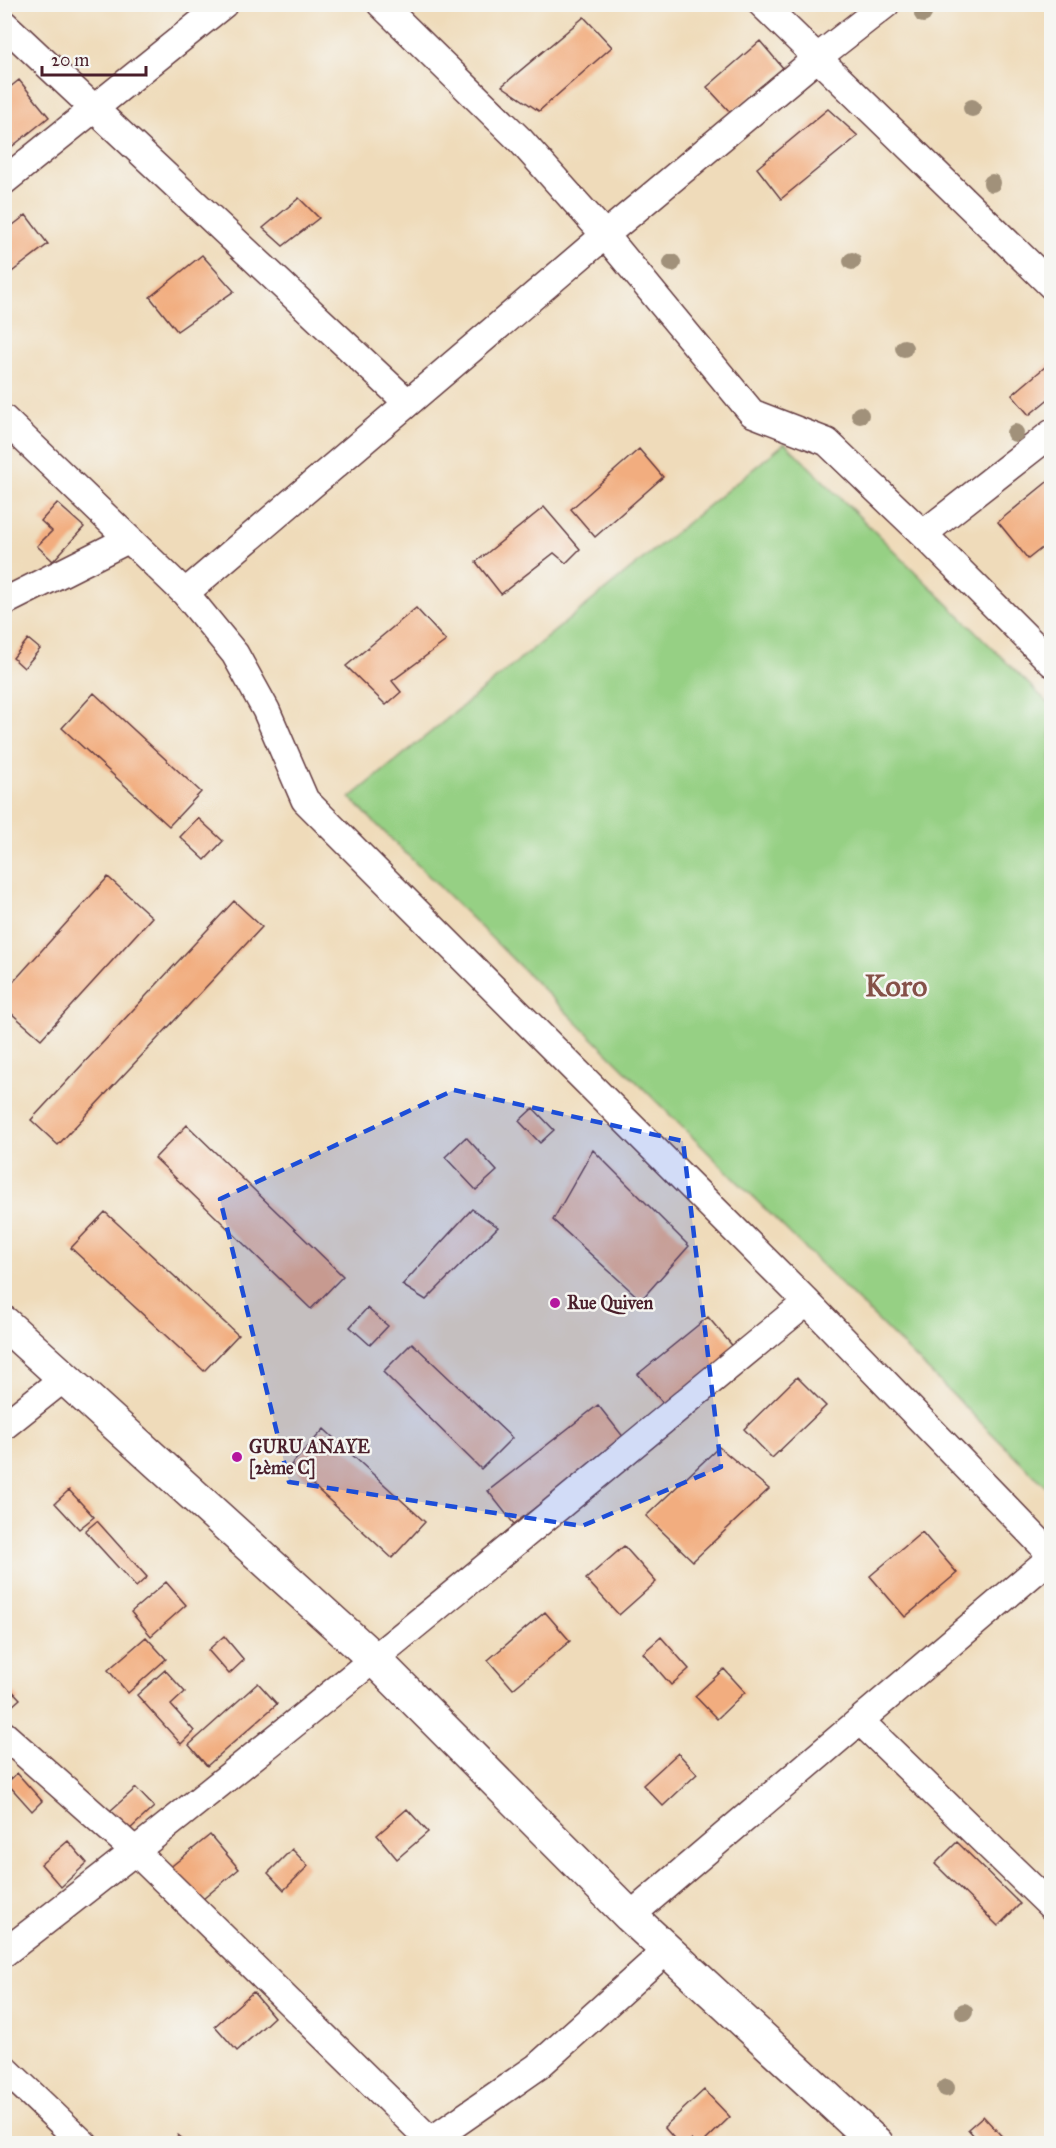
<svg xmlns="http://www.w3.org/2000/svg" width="1056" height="2148" viewBox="0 0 1056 2148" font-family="'IM FELL Great Primer',serif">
<rect width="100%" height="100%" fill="#f6f6f2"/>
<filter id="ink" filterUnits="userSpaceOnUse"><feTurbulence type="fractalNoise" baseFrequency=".0167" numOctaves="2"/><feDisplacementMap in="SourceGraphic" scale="12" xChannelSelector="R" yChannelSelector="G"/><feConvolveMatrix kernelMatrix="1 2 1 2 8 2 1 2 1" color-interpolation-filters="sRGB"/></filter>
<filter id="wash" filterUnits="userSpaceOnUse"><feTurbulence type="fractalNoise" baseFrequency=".008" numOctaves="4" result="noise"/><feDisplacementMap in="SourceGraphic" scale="24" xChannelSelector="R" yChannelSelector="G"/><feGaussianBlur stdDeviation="1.35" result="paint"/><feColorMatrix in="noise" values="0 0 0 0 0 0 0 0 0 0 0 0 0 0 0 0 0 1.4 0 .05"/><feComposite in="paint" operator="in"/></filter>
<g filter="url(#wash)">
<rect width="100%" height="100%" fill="#efdbba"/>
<path fill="#96d084" stroke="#707858" stroke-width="1.5" d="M785,443L1051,706V1492L350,798Z"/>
<g id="blocks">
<path fill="#f2ad7f" d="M584,17L612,47L539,111L502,86Z
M760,41L783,68L731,113L707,87Z
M19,80L49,117L4,153V92Z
M828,109L858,136L781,199L757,168Z
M299,198L319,218L283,246L263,228Z
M26,215L48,244L4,278V232Z
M202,255L234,291L177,331L150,297Z
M1052,361V396L1029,415L1012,395Z
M639,449L663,477L595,537L571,509Z
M1052,478V540L1028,559L998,522Z
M57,503L84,527L53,561L37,546L52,531L41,521Z
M544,507L580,549L566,563L554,553L501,594L476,562Z
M416,608L446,641L392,681L401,692L386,705L346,666Z
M28,639L40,649L24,668L13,658Z
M94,693L201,792L169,826L62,728Z
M198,818L223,841L205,860L180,837Z
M108,877L152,917L41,1039L4,1007V992Z
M234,901L262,927L58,1145L31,1120Z
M533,1108L554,1130L540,1143L519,1121Z
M187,1125L343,1276L311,1309L155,1158Z
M466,1137L497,1171L476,1190L445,1157Z
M593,1150L689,1246L641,1300L553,1220Z
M472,1209L498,1227L426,1300L402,1285Z
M105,1212L238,1335L204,1371L71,1248Z
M367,1308L388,1326L370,1345L350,1327Z
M708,1317L736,1350L667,1408L638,1374Z
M412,1343L512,1438L481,1469L383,1372Z
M797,1377L826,1406L772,1458L744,1429Z
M598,1405L625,1439L514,1524L488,1491Z
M324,1429L425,1522L392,1558L291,1465Z
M719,1447L769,1489L693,1561L646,1516Z
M69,1490L94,1517L79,1529L55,1503Z
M97,1521L147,1577L136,1587L85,1531Z
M922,1532L957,1573L905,1617L870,1576Z
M624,1546L656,1582L619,1615L586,1579Z
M166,1582L186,1605L151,1636L131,1612Z
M545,1612L570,1641L513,1689L488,1660Z
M224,1636L244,1660L229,1674L208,1650Z
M146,1637L166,1659L128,1693L108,1670Z
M661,1637L689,1669L671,1685L643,1653Z
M724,1669L745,1692L717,1719L695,1696Z
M165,1670L185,1692L171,1705L194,1731L181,1744L137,1695Z
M4,1682L20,1699L4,1713Z
M258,1683L277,1704L207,1766L189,1745Z
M678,1753L697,1774L663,1806L643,1785Z
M17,1773L42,1801L32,1811L7,1783Z
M136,1788L154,1807L128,1831L110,1811Z
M407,1809L428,1832L397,1859L377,1835Z
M210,1835L239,1869L197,1904L168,1869Z
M68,1841L87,1863L61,1887L41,1864Z
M957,1842L1020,1904L998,1926L935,1864Z
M292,1849L308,1866L284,1890L268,1873Z
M253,1992L274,2017L237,2051L215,2026Z
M704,2090L730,2117L702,2144H694L691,2140L687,2144H679L664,2127Z
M983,2116L1009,2144H981L968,2129Z
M178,2135L189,2144H172Z"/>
</g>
</g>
<g filter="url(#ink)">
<use href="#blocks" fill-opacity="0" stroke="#633b40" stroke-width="1.5"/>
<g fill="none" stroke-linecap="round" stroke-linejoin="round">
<g stroke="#633b40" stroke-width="30">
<path id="minor" d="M381,4L521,141L605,235L752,413L827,442L923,534L1052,663
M762,4L1052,286
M4,24L408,403
M4,181L224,4
M4,419L185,593L235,654L266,710L305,800L807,1302L1052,1555
M923,534L1052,433
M185,593L605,235L817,58L886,4
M4,602L129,539
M4,1426L64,1378
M860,1721L1052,1907
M4,1735L136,1852L434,2144
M630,1916L1052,1557
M4,1953C278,1743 541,1520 807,1302
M4,2068L84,2144
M426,2144L537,2067L667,1950"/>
</g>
<g stroke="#633b40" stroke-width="36">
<path id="tertiary" d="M4,1323L373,1658L630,1916L877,2144"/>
</g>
<use href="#minor" stroke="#fff" stroke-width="27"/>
<use href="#tertiary" stroke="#fff" stroke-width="33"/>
</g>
<g fill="#a1917a">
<circle cx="923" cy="14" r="9"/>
<circle cx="972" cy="108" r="9"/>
<circle cx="992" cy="183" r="9"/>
<circle cx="852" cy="261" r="9"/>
<circle cx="672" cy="263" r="9"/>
<circle cx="904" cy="348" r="9"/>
<circle cx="860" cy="415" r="9"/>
<circle cx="1015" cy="433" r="9"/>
<circle cx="964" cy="2012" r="9"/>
<circle cx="946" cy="2088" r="9"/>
</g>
</g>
<path fill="#1d4ed8" fill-opacity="0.2" stroke="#1d4ed8" stroke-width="4.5" stroke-dasharray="12 8" stroke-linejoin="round" d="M454,1090L683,1141L721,1467L582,1526L289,1482L220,1199Z"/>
<g fill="#b5179e" stroke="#f6f6f2" stroke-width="2">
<circle cx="555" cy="1303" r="6"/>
<circle cx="237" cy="1457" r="6"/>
</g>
<g text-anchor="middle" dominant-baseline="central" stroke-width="5" stroke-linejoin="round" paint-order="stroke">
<g font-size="18" font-weight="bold" fill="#4a1f2b" stroke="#f6f6f2" text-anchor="start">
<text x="567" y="1303">Rue Quiven</text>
<text x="249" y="1447">GURU ANAYE<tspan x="249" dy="21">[2ème C]</tspan></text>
</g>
<g font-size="30" font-weight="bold" fill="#855148" stroke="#f6f6f2">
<text x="896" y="986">Koro</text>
</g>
</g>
<rect width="1056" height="2148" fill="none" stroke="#f6f6f2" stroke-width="24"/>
<path d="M42 66v9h104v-9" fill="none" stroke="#4a1f2b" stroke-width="3"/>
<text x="51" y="66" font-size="18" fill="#4a1f2b" stroke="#f6f6f2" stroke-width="4.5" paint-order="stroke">20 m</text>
</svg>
